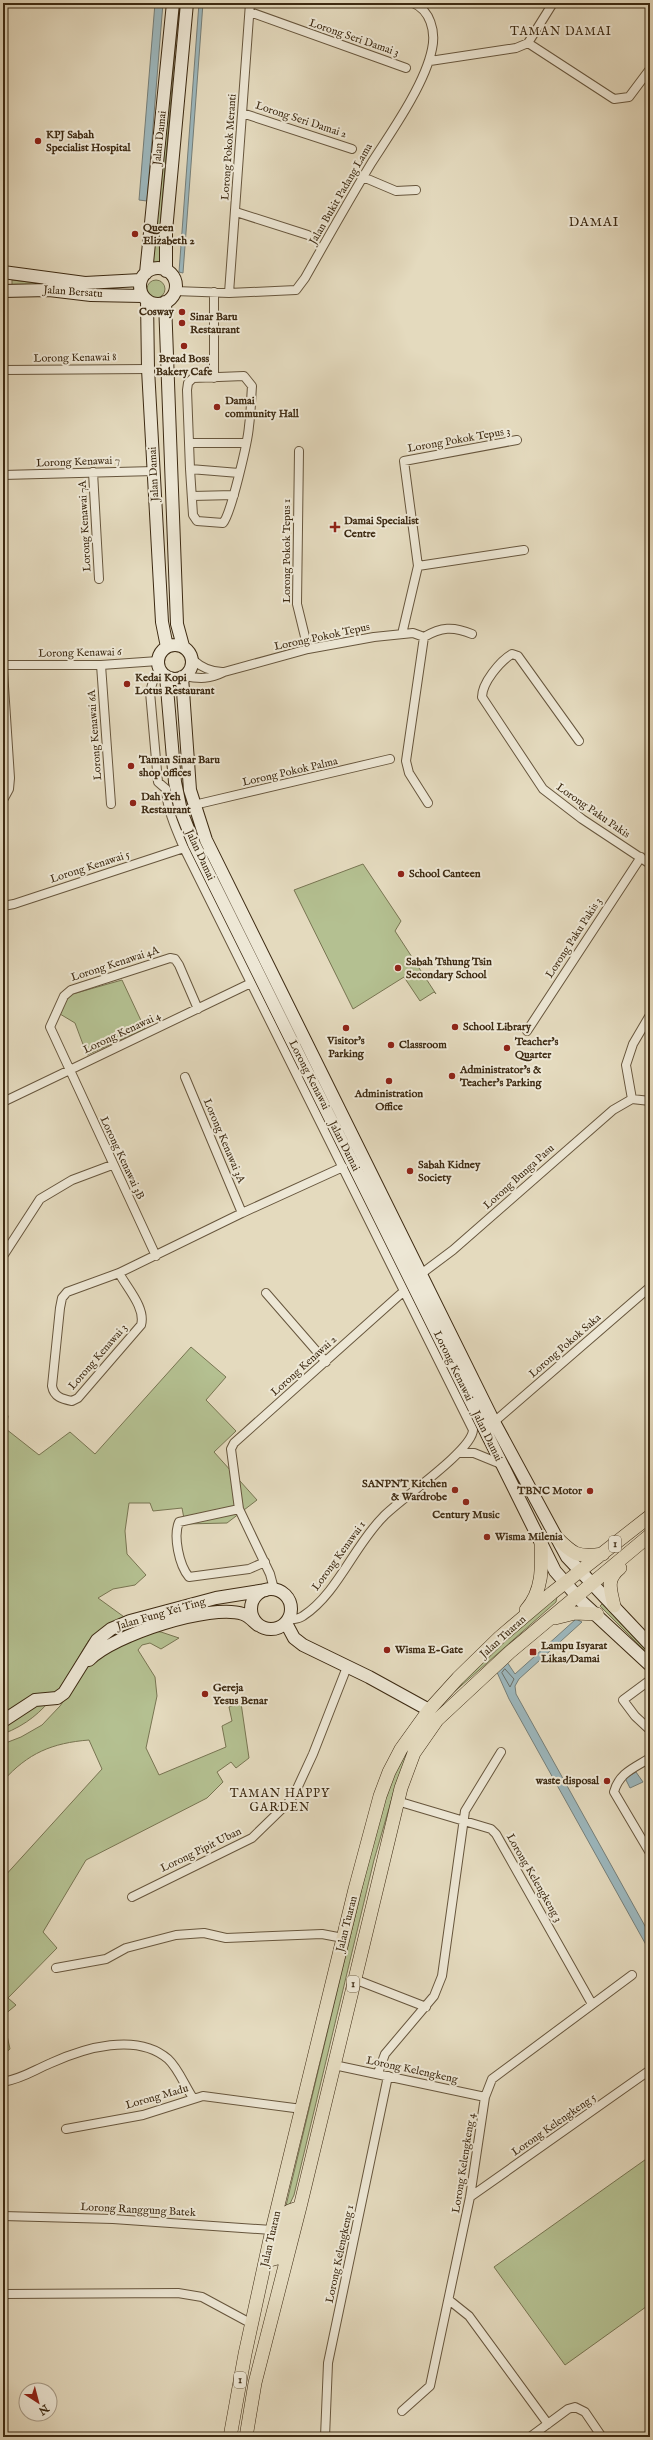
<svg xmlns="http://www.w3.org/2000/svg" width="653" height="2440" viewBox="0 0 653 2440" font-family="'IM FELL English',serif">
<rect width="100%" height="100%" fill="#e4dabe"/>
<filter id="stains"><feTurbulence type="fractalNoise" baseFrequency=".005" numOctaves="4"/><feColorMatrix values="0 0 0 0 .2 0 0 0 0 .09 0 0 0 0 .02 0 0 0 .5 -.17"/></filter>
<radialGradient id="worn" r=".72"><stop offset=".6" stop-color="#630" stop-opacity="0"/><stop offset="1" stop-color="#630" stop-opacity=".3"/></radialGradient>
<path fill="#b4c091" stroke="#787552" d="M179,3L161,216L159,243L161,267L151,265Z
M12,280L95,290L12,286Z
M147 289a9 9 0 1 1 18 0a9 9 0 1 1-18 0Z
M363,864L401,921L395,931L436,994L434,992L420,1001L404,977L353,1009L294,890Z
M122,980L145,1029L87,1055L75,1023L60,1014L69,995Z
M191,1347L226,1377L206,1400L236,1431L214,1452L257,1500L227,1523L185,1524L182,1508L153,1511L150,1503H129L125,1531L127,1554L146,1575L135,1585L113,1589L98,1598L127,1619L97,1632L89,1640C64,1680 50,1716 3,1734V1409L8,1416L6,1429L39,1455L70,1432L95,1454Z
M557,1596L556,1602L453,1693L425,1724L396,1784L374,1860L294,2195L288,2208L274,2256L369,1858L390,1782L411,1738L473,1668Z
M603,1603L650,1652V1656L600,1606Z
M147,1630L161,1632L179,1638L161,1649L150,1643L142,1645L138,1650L155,1677L157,1696L146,1748L159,1775L226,1747L222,1726L232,1721L229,1707L241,1703L249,1758L236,1768L231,1762L217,1772L223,1782L207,1798L86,1860L43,1932L57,1948L8,1998L16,2005L3,2016V1878L102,1769L89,1740C52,1743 28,1753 3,1781V1744L21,1737L42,1725L60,1706L97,1653Z
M3,2017L10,2049L3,2055Z
M649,2157L650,2304L565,2365L494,2267Z"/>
<path fill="#9cb7bd" stroke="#767f79" d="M155,3H163L147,201L139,200Z
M199,3H203L183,273L179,272Z
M576,1619L582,1622L519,1679L515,1686L516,1694L650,1935V1952L509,1699L496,1670L507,1662L515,1674Z
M636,1772L643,1782L630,1788L625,1778Z"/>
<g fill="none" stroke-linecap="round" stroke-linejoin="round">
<path stroke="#6c7068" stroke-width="1" d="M505,1669L514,1679L510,1687L502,1673Z"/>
<g stroke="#67563d" stroke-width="10">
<path id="street" d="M250,12L406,68
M528,43L614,99L629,97L650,69
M430,61L516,48L528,43L553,3
M242,113L352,149
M363,177L396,191L416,190
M236,212L308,235
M175,291L229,293L296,290L305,278C327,239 349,200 372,162C392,131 425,84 432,49C436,31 430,10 413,3
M214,292V378
M229,293L250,3
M3,370L148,369
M190,443H245
M299,451L297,604L308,649
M190,469L193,515L197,521L223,523C231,514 248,441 249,426C251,412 251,399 252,386L244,376L193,378L188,383L187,390L190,469L239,473
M93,472L99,579
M3,475L154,471
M192,496L234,495
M418,566L524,550
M3,584V586
M402,634L418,566L404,461L517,440
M424,637L406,761L409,773L428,803
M193,660C202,668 210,671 222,672
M3,665H101L158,661
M101,665L111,804
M3,671L10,778L9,789L3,800
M162,672L153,681L150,692L158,782L166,789
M184,676C200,679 210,679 224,672L308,649L374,637L413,633L424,637C441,627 453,626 472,634
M579,741L518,656L512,654C500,661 482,683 482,697L543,789L582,819L650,864
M166,789C167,810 176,829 184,848L473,1430C472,1451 400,1499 383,1517C354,1546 337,1594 303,1616C299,1619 293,1619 289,1620
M194,805L390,759
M3,906L14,904L184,848
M527,1031L641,857
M185,1077L242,1213
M632,1099L626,1065L633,1044L650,1015
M3,1102L251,983
M3,1256L40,1199L72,1180L112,1165
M156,1256L50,1027L64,996L71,990L170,958L175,959L179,965L198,1009
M119,1273C127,1288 146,1308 141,1325L78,1398L72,1401C62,1399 54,1397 52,1386L60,1308L62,1298L67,1292L119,1273L242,1213L343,1167
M421,1274L453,1250L613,1110L632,1099L650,1101
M266,1293L326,1362
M494,1422L650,1287
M460,1453H474L501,1464
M239,1509L179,1522C173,1536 179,1565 189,1577L249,1569L265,1562
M274,1589L270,1574L239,1509L231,1449L234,1443L404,1291
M650,1680L623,1700L635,1716L650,1730
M650,1758C634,1768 619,1773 614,1792L650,1853
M397,1801L491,1829L496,1834L592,2004
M132,1897L252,1838L288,1803L295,1793L313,1754L347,1667
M56,1968L106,1959L126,1948L176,1935L204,1933L226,1938L322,1934L343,1938
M354,1979L426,2007
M334,2065L485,2097
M378,2073L385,2054L434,1996L442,1976L465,1811L501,1752
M3,2082C24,2078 32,2071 51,2063C84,2048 137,2032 168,2059C178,2068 185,2086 193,2098
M66,2129L143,2115L203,2096L302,2109
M470,2197L650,2070
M3,2216L113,2219L272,2230
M3,2294L178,2293L202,2297L252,2324
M449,2300L469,2316L548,2424
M402,2411L430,2386L470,2197L485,2097L492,2079L632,1975
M140,2437H143
M325,2437L328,2363L388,2076
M530,2437L568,2409L575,2407L585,2412L602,2437"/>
</g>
<g stroke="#3d2a12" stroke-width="14">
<path id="secondary" d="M140 286a18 18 0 1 1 36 0a18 18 0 1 1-36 0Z
M166,271V231L187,3
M3,272L85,283L141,280
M146,273L173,3
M3,291L49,290L91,295L143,296
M147,300L148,369L162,622L167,647
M165,302L177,624L183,646
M158 662a17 17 0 1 1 34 0a17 17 0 1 1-34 0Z
M166,676L175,782L181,811L194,844L555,1571L583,1603L650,1665
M182,677L190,790L206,840L494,1422L567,1557L650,1645
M251 1609a20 20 0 1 1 40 0a20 20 0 1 1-40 0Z
M286,1623L294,1638L303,1645L369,1677L429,1710
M89,1660C113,1635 211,1603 243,1614C249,1616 253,1621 258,1625
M3,1721L35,1700L57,1698L64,1693L97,1640L111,1629L130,1621L216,1598L266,1590"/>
</g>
<g stroke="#3d2a12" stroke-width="14">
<path id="primary" d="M556,1537C573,1554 577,1558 603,1554
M614,1606C611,1590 605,1580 620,1568
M526,1610C543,1591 542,1567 541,1543
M555,1618L575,1613L597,1614
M267,2253L270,2260L277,2258L289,2211L300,2207
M230,2437L245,2354L272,2230L355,1889L380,1796L389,1772L401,1749L429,1710L458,1678L500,1637L552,1593L650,1516
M246,2437L255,2383L300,2207L401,1788L414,1753L437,1720L510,1652L650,1535"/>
</g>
<use href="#street" stroke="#ede7d5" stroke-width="8"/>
<use href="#secondary" stroke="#ede7d5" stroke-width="12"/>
<use href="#primary" stroke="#e4dabe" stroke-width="13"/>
</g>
<g fill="#8f2418" stroke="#ede7d5" stroke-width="1.5">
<circle cx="38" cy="141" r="4"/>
<circle cx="135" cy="234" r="4"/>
<circle cx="182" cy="312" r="4"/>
<circle cx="182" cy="323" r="4"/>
<circle cx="184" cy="346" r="4"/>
<circle cx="217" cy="407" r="4"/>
<path d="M333 521h4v4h4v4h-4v4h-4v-4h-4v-4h4z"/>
<circle cx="127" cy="684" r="4"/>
<circle cx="131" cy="766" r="4"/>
<circle cx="133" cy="803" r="4"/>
<circle cx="401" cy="874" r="4"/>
<circle cx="398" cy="968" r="4"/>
<circle cx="455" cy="1027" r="4"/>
<circle cx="346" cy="1028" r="4"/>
<circle cx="391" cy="1045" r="4"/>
<circle cx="507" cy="1048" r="4"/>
<circle cx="452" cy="1076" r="4"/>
<circle cx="389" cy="1081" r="4"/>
<circle cx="410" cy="1171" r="4"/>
<circle cx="455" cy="1490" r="4"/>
<circle cx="590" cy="1491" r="4"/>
<circle cx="466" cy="1502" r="4"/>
<circle cx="487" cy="1537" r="4"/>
<circle cx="387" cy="1650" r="4"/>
<rect x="529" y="1648" width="8" height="8" rx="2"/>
<circle cx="205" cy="1694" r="4"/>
<circle cx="607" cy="1781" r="4"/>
</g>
<g text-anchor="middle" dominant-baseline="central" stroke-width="4" stroke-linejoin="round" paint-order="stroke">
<g fill="#ede7d5" stroke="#72634c" stroke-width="1">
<rect x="609" y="1536" width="12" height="16" rx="3"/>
<rect x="347" y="1976" width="12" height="16" rx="3"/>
<rect x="234" y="2372" width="12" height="16" rx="3"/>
</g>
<g font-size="10" font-weight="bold" fill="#3d2a12">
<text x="615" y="1544">1</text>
<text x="353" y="1984">1</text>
<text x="240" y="2380">1</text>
</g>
<g font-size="11" fill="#3d2a12" stroke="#ede7d5">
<text transform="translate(354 38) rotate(19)">Lorong Seri Damai 3</text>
<text transform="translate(301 120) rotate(18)">Lorong Seri Damai 2</text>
<text transform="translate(160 138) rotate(-84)">Jalan Damai</text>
<text transform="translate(229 147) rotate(-86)">Lorong Pokok Meranti</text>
<text transform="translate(341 194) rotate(-60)">Jalan Bukit Padang Lama</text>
<text transform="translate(73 292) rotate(4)">Jalan Bersatu</text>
<text transform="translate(75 358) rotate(-1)">Lorong Kenawai 8</text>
<text transform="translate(459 440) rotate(-10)">Lorong Pokok Tepus 3</text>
<text transform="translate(78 462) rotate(-2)">Lorong Kenawai 7</text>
<text transform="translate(154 474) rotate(-93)">Jalan Damai</text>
<text transform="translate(85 526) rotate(-93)">Lorong Kenawai 7A</text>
<text transform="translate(287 551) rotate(-90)">Lorong Pokok Tepus 1</text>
<text transform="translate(322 637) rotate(-12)">Lorong Pokok Tepus</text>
<text transform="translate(80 653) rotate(-1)">Lorong Kenawai 6</text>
<text transform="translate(95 735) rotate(-94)">Lorong Kenawai 6A</text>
<text transform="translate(290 772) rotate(-13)">Lorong Pokok Palma</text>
<text transform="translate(593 811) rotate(35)">Lorong Paku Pakis</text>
<text transform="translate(200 855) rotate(65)">Jalan Damai</text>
<text transform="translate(90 867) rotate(-18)">Lorong Kenawai 5</text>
<text transform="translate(574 938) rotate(-57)">Lorong Paku Pakis 3</text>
<text transform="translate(115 964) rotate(-18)">Lorong Kenawai 4A</text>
<text transform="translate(122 1033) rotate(-25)">Lorong Kenawai 4</text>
<text transform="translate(309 1075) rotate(63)">Lorong Kenawai</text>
<text transform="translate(224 1141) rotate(67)">Lorong Kenawai 3A</text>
<text transform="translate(344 1146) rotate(63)">Jalan Damai</text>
<text transform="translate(122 1158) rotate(65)">Lorong Kenawai 3B</text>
<text transform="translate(519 1177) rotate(-42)">Lorong Bunga Pasu</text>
<text transform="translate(565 1346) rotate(-41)">Lorong Pokok Saka</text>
<text transform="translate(98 1357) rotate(-49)">Lorong Kenawai 3</text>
<text transform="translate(304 1366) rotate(-42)">Lorong Kenawai 2</text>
<text transform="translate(453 1366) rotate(64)">Lorong Kenawai</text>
<text transform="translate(487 1436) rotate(64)">Jalan Damai</text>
<text transform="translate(339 1556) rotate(-54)">Lorong Kenawai 1</text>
<text transform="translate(161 1614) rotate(-16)">Jalan Fung Yei Ting</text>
<text transform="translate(503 1637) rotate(-42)">Jalan Tuaran</text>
<text transform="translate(201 1850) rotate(-26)">Lorong Pipit Uban</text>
<text transform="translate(534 1878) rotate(60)">Lorong Kelengkeng 3</text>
<text transform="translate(347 1924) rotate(-76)">Jalan Tuaran</text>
<text transform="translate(412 2070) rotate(12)">Lorong Kelengkeng</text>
<text transform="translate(157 2097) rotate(-16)">Lorong Madu</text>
<text transform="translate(554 2125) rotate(-35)">Lorong Kelengkeng 5</text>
<text transform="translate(464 2163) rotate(-81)">Lorong Kelengkeng 4</text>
<text transform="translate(138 2210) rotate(3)">Lorong Ranggung Batek</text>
<text transform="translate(271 2239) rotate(-77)">Jalan Tuaran</text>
<text transform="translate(340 2254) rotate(-78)">Lorong Kelengkeng 1</text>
</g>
<g font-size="11" font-weight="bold" fill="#3d2a12" stroke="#ede7d5" text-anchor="start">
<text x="46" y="135">KPJ Sabah<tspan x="46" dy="13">Specialist Hospital</tspan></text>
<text x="143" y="228">Queen<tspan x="143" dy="13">Elizabeth 2</tspan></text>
<text x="174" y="312" text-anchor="end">Cosway</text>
<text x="190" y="317">Sinar Baru<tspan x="190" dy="13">Restaurant</tspan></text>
<text x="184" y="359" text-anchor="middle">Bread Boss<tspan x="184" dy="13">Bakery Cafe</tspan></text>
<text x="225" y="401">Damai<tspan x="225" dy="13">community Hall</tspan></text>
<text x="344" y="521">Damai Specialist<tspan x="344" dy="13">Centre</tspan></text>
<text x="135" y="678">Kedai Kopi<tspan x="135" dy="13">Lotus Restaurant</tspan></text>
<text x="139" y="760">Taman Sinar Baru<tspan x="139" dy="13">shop offices</tspan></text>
<text x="141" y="797">Dah Yeh<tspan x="141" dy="13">Restaurant</tspan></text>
<text x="409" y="874">School Canteen</text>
<text x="406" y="962">Sabah Tshung Tsin<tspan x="406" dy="13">Secondary School</tspan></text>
<text x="463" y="1027">School Library</text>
<text x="346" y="1041" text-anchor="middle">Visitor's<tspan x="346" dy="13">Parking</tspan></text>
<text x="515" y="1042">Teacher's<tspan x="515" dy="13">Quarter</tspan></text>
<text x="399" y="1045">Classroom</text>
<text x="460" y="1070">Administrator's &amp;<tspan x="460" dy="13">Teacher's Parking</tspan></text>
<text x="389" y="1094" text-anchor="middle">Administration<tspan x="389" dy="13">Office</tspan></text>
<text x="418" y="1165">Sabah Kidney<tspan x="418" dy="13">Society</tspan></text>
<text x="447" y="1484" text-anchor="end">SANPNT Kitchen<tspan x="447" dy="13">&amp; Wardrobe</tspan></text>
<text x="582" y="1491" text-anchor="end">TBNC Motor</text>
<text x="466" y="1515" text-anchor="middle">Century Music</text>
<text x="495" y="1537">Wisma Milenia</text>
<text x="541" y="1646">Lampu Isyarat<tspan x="541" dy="13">Likas/Damai</tspan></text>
<text x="395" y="1650">Wisma E-Gate</text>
<text x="213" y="1688">Gereja<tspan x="213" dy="13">Yesus Benar</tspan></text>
<text x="599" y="1781" text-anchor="end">waste disposal</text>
</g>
<g font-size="12" letter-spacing="1" fill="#3d2a12" stroke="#ede7d5">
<text x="561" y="31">TAMAN DAMAI</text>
<text x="280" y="1793">TAMAN HAPPY<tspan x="280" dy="14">GARDEN</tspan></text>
</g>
<g font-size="13" letter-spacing="1" fill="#3d2a12" stroke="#ede7d5">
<text x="594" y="222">DAMAI</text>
</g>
</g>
<rect width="653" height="2440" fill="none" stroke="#e4dabe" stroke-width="16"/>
<rect x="4" y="4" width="645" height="2432" fill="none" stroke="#3d2a12" stroke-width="2"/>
<rect x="8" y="8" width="637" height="2424" fill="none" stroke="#3d2a12"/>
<g transform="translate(38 2402) rotate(144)"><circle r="19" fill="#ede7d5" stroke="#a79b87"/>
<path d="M0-3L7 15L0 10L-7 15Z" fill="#8f2418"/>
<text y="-6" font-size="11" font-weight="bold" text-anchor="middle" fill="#3d2a12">N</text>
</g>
<rect width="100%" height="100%" filter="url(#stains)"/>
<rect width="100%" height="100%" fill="url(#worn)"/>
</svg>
